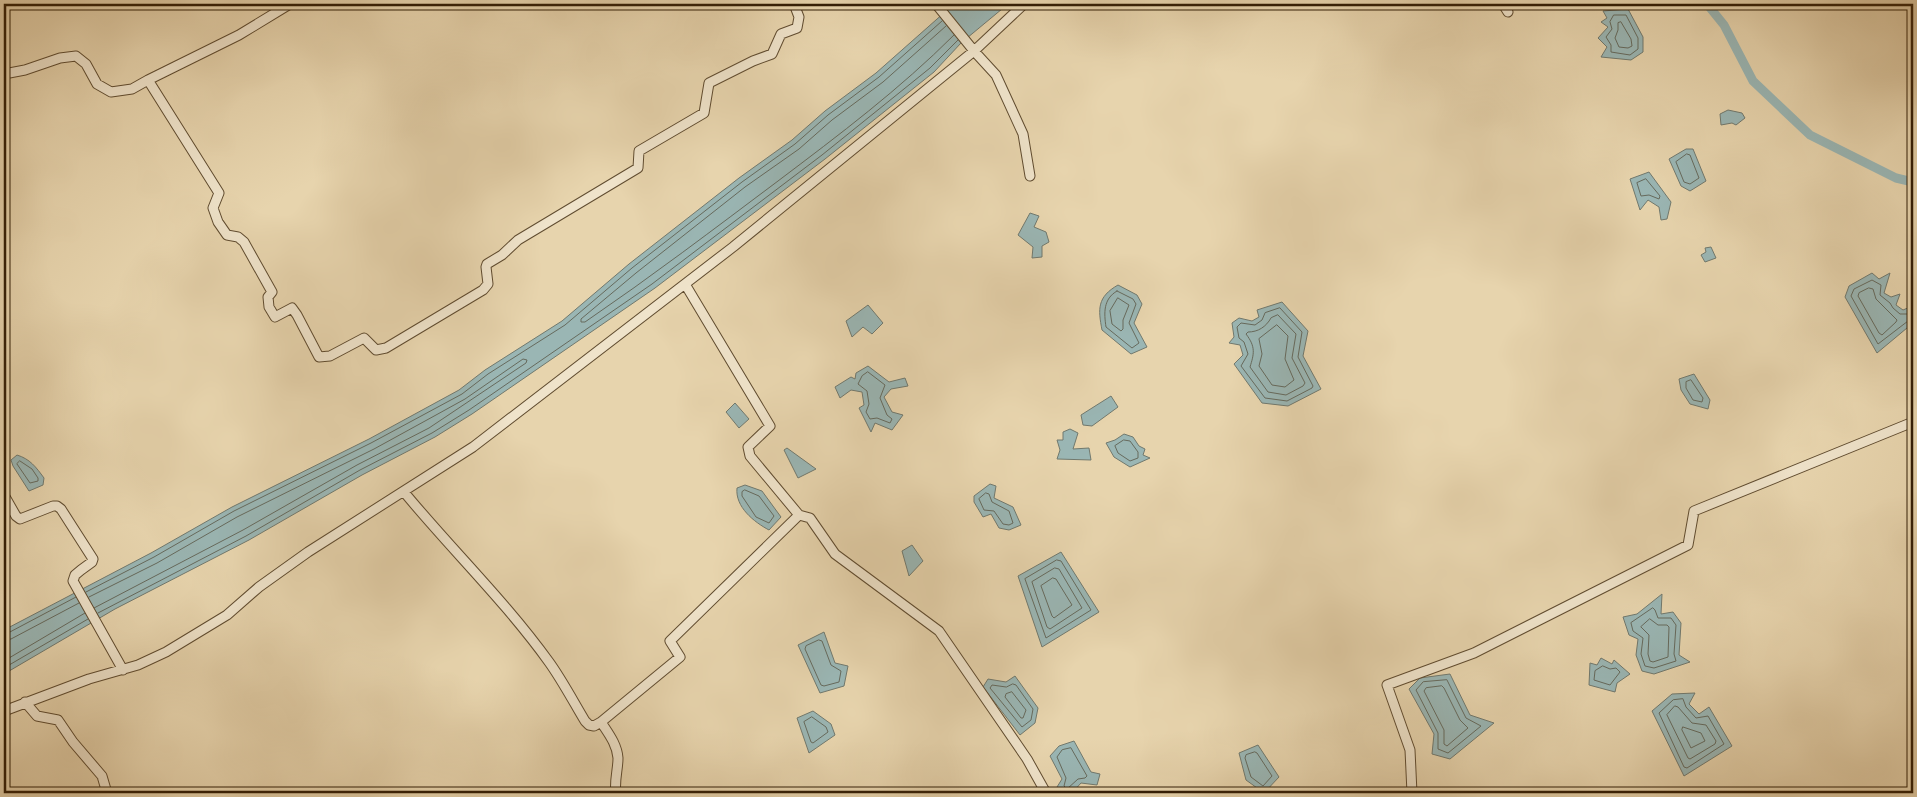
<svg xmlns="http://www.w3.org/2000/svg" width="1917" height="797" viewBox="0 0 1917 797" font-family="'EB Garamond',serif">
<rect width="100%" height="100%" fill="#e7d4ad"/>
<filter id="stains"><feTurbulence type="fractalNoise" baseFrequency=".004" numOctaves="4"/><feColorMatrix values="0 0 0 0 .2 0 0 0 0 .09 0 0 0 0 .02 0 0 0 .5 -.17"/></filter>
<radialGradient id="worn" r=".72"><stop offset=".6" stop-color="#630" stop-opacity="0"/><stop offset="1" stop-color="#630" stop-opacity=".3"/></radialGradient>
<path fill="#9ab6b4" stroke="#71796e" d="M954,4H1008L961,43L934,72L825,159L655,288L472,414L435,437L362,475L249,540L115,609L4,674V630L151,553L232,507L369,439L459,390L485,370L562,321L629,264L739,178L792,140L825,111L876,73Z
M1628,9L1643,37V52L1631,60L1601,57L1607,47L1598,38L1608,27L1601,22L1607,18L1603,11Z
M1728,110L1742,113L1745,118L1736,125L1732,123L1721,125L1720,114Z
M1686,149H1693L1706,181L1690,191L1681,186L1669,159Z
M1649,172L1671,202L1667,219L1661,220L1659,207L1648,200L1640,210L1630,179Z
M1030,213L1039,216L1034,227L1046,232L1049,242L1042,246V257L1032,258L1033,247L1018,235Z
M1711,247L1716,258L1705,262L1701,255L1706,252L1705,248Z
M1872,273L1879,279L1890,273L1884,293L1891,297L1900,294L1896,305L1903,310L1910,307L1913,315V323L1877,353L1845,297L1849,286Z
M1118,285L1137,295L1142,304L1134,323L1147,347L1131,354L1102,330C1098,309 1097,297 1118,285Z
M1282,302L1308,331L1303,356L1321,389L1288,406L1262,403L1234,364L1243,355L1240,345L1229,343L1234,337L1232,323L1239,318L1252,321L1259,317L1257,310Z
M868,305L883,323L872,334L863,327L852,337L846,321Z
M868,366L889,382L905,378L908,386L891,389L884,397L892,412L903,415L892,430L875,423L871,432L859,408L864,405L862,392L851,390L840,398L835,387L851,377L855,379L856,373Z
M1694,374L1710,400L1708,409L1690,404L1681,390L1679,379Z
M1111,396L1118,407L1092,426L1083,425L1081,415Z
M735,403L749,419L739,428L726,412Z
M1070,429L1078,433L1073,449L1089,448L1091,460L1057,459L1060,450L1057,440H1063V432Z
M1124,434L1133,437L1139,446L1145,449L1143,455L1150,458L1130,467L1114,457L1106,443L1115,440Z
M787,448L816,469L798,478L784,450Z
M17,455C30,459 36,467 44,478L43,485L29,491L13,466L11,460Z
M990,484L996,486L994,498L1013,507L1021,525L1009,530L999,528L991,514L983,517L974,502V496Z
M745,485L762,491L781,517L769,530C754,522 735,507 737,488Z
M912,545L923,561L909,576L902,551Z
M1061,552L1099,612L1042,647L1018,576Z
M1662,594L1661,614L1673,612L1681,623L1679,655L1690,662L1654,674L1642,671L1636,655L1638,639L1629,635L1623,617L1637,614Z
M824,632L835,663L848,666L844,686L820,693L798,645Z
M1601,658L1612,664L1614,660L1630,674L1617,683L1615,692L1589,685L1590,663L1597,665Z
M1450,674L1470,715L1494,723L1450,759L1432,754L1434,734L1409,689L1420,678Z
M1015,676L1038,708L1035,723L1020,735L983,687L988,679L1006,682Z
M1695,693L1689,704L1699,714L1709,707L1732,746L1684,776L1652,711L1672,694Z
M813,711L831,724L835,735L809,753L797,718Z
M1074,741L1091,772L1100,774L1097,785L1081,783L1072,793H1064L1057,787L1062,779L1050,756L1059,746Z
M1258,745L1279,777L1264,793L1246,780L1239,753Z"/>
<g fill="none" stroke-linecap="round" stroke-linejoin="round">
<path stroke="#666a5d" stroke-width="1" d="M1614,15H1626L1638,38V49L1630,55L1611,52V45L1606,37L1612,29L1610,22Z
M1621,22L1631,39L1632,46L1628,48L1619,47L1615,38L1618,30V23Z
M946,26L883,82L832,120L799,149L745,187L636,273L581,319V322H585C651,277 714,229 778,181C839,135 900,89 954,35
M1687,154L1690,155L1699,178L1690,184L1684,182L1676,162Z
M1646,179L1660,196L1659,199L1649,195L1641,196L1637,183Z
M1869,288L1873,289L1876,299L1897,320L1896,322L1882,335L1879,333L1858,296L1859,293Z
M1117,291L1133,299L1136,304L1129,323L1139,343L1132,348L1106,327C1104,313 1103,299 1117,291Z
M1118,298L1129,305L1123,320V329L1121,331L1112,324L1110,311Z
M1280,308L1302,332L1298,357L1313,386L1312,388L1287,401L1265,398L1241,366L1248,354L1244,342L1239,338L1237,327L1241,323L1255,325L1262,320L1265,313Z
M1913,314H1900L1893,308L1890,303L1880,295L1881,285L1872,280L1854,289L1851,296L1878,344L1908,321L1913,320
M1278,315L1296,334L1292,358L1305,383L1303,386L1286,395L1268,392L1250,367C1254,354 1256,347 1246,334L1248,332C1258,332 1266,327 1271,318Z
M1277,325L1288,336L1285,359L1294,380L1285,387L1272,385L1259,366L1262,354L1259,339Z
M868,372L885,385L880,398L887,415L892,419L890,423L877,418L870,419L866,412L869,404L867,391L858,384L862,376Z
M1691,380L1703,398L1702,402L1693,400L1686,388V382Z
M1124,440L1130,441L1138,452V458L1130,461L1118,453L1115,446Z
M20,461L32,469L38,478V481L30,483L17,464Z
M745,490L759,496L774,516L769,523L756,517L742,496V492Z
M986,493L989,494L992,502L1009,511L1013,523L1009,525L1003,524L994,511L984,510L979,499Z
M1057,560L1061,561L1091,610L1046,638L1025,579Z
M1055,568L1059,569L1082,608L1050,629L1047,627L1032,582Z
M1053,578L1056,579L1072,605L1054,618L1052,616L1041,586Z
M86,592L154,557L234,511L371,443L462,394L488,374L565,325L632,268L742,182L795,144L828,115L879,77L942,21
M89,597L157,563L237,517L374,449L436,415L465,399L523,359L527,360L526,363L429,428L357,465L243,530L94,608
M1653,608L1655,610L1658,618H1671L1676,625L1674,654L1676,661L1654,668L1645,666L1641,654L1643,638L1633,631L1631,623Z
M98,613L246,536L360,470L432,433L469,410L652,284L822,155L930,68L958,40
M1650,619L1658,625H1667L1669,627L1668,657L1653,662L1650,661L1648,654L1649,635L1641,627Z
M4,634L8,633L76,597
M4,640L11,639L79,603
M819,640L822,641L831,665L841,671L839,682L824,686L821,685L805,649L806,646Z
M4,661L85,613
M1603,666L1610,669L1616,668L1620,672L1610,685L1594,680L1595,671Z
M4,668L88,619
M1447,680L1466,718L1481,726L1448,753L1438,749V733L1416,690L1423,682Z
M1013,684L1016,685L1033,709L1031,720L1022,727L990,688L992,685L1006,687Z
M1442,686L1444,688L1460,720L1468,728L1447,746L1444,744V730L1424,691L1426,688Z
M1012,692L1026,710L1023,718H1021L1005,697L1006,694Z
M1683,699L1686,707L1696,718L1708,716L1724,744L1687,768L1684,767L1659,713L1673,700Z
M1675,706L1678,707L1692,723L1706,725L1716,741L1715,744L1690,759L1688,758L1667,715Z
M812,717L826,727L828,732L813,743L811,742L804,722Z
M1683,727L1701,733L1705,741L1691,748L1682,730Z
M1071,748L1087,776L1085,778L1078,779L1067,789L1064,786L1066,778L1057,757L1062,750Z
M1255,752L1257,753L1272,776L1263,786L1251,777L1245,758L1246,755Z"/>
<path stroke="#9ab6b4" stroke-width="9" d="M1707,4L1724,25L1753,81L1810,135L1896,178L1913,182"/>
<g stroke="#604c30" stroke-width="11">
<path id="minor" d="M936,4L974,51L996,75L1023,134L1030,176
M1503,4L1508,12
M4,74L25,70L60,58L76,56L86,64L97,84L111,92L132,89L148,80L219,193L213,208L218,222L227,235L238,237L244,242L272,292L268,297L269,307L275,317L292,308L297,315L319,357L330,356L364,338L376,350L386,348L483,290L488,284L486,267L487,264L502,255L518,240L638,168L639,151L704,113L709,83L753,61L772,54L781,34L797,28L799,17L794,4
M148,80L239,35L290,4
M404,492C451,549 505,601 549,662C562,680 573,701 585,721L589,725L594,726L601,722L680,657L670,641L799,515L750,456L748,447L770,426L685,284
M4,495L16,516L20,519L53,506H57L61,509L93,559L92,562L81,570L75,575L73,581L123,670
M799,515L810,518L835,554L939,631L1027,759L1046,793
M25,702L37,716L58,720L73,742L102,776L107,793
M4,711L89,679L138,665L166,652L227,615L259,587L308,552L473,447L733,247L974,51L1024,4
M601,722C608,733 617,744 618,758C618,770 614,781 616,793
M1412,793L1410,750L1387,685L1474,653L1688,545L1694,511L1913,422"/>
</g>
<use href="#minor" stroke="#efe3ca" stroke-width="9"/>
</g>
<rect width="1917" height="797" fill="none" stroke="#e7d4ad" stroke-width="20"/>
<rect x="5" y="5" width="1907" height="787" fill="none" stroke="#331e06" stroke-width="2.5"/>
<rect x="10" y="10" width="1897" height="777" fill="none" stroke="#331e06"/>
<rect width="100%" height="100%" filter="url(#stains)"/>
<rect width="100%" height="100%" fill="url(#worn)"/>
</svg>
